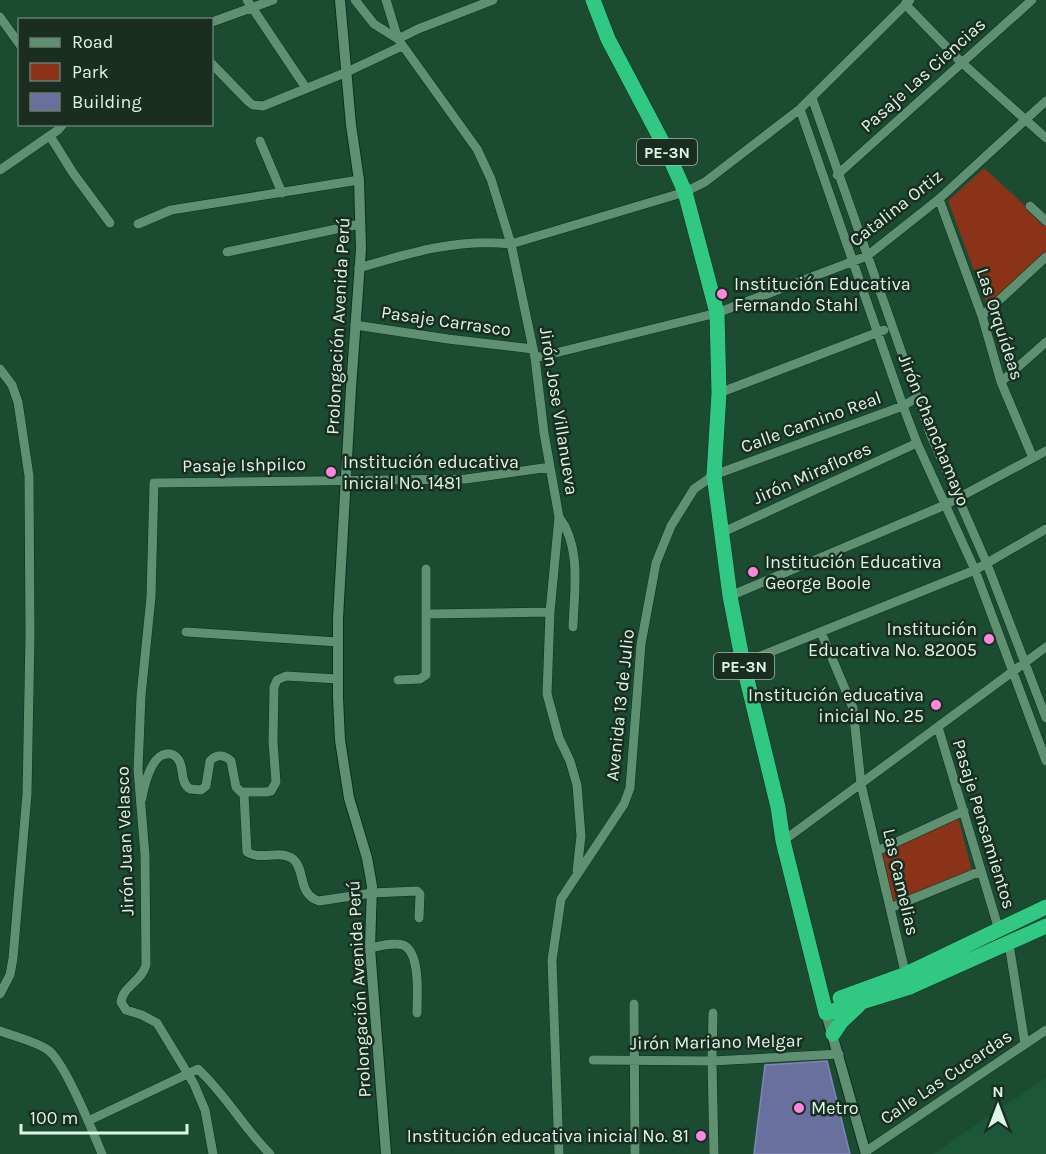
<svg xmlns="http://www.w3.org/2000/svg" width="1046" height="1154" viewBox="0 0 1046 1154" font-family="Karla,sans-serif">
<rect width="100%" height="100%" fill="#1b4c32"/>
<path fill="#1d573a" d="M1046,1078V1154H933Z"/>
<path fill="#8a3319" d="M984,168L1046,225V251L987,305L948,201Z
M958,817L972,871L891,904L880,851Z"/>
<path fill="#6a709d" stroke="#8087b5" stroke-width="1.5" d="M827,1061L850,1154H754L765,1065Z"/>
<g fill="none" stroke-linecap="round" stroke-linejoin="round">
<g stroke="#0a301d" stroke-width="10">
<path id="minor" d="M247,0L306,88
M355,0L374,24L398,39L477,149L491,179L511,244L535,358L544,433L559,517L550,612L547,694L559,738L570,761L577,785L581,836L577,871
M386,0L398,39
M905,4L961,62L1046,138
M0,17L20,45
M212,22L273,0
M398,39L418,29L493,0
M212,64L249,102L253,105L263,106L347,72L402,46
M812,98L931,436L987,564L1046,718
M800,109L903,406L917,443L975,570L1046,761
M50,136L73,173L110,223
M260,141L282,193
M0,170L58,130L63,124
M837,175L1032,0
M939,199L982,316L1001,382L1033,458
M1030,206L1046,221
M138,224L171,210L359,180
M227,252L360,224
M359,268C409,253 458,238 511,244L685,192L705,182L800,109L910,0
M982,316L1046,257
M355,325L448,339L533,349
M535,358L717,313L867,256L939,199L1046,101
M0,369L12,385L18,402L29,476L30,636L27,794L13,958L10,975L0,994
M1001,382L1046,342
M719,393L884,330
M559,517C582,547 574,592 573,627
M721,533L917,443
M730,596L945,505L1046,451
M427,614L550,612
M186,632L338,642
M821,632L853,708L861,784L906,976
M743,663L975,570L1046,529
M398,680L420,679L426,675V569
M938,727L999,930
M244,794L247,852C261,861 280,849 293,859C306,870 297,894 319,901L372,893L417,891L420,894L419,918
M142,798C144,785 152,755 166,754C171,753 175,755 178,759C185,768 179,782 190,789L201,790L206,786L210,761C216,754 224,754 231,761L236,787L241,792H266L271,791L276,782L273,742L274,687L277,680L286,676L338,679
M783,841L1046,647
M877,851L964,811
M890,908L981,871
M1009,944L1025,1044
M370,948C380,946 393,942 403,945C421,952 417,997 417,1013
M634,1004L635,1154
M713,1013L712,1061L714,1154
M0,1031C15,1037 35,1041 48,1050C65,1062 93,1132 102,1154
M593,1060L712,1061L839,1054
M88,1121L198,1069C226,1095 243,1127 270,1154
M865,1152L1046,1030
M213,1154L205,1110L194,1084L157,1023L142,1015L126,1010L121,1002C123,986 142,981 146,965L145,855L138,770L141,696L151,597L154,483L466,479L550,467
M559,1154L552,960L561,899L624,804L630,788L641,644L656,563L671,526L694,489L714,475L903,406L918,397"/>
</g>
<g stroke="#0a301d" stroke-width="12">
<path id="tertiary" d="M340,0L351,125L359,180L361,249L351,388L338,618V698L340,740L349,798L367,858L372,886L370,948L386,1154
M826,1013L866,1154"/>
</g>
<g stroke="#0a301d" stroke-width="16">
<path id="trunk" d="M593,0L608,39L665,147L685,192L717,313L719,393L714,475L730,596L743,663L778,807L783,841L826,1013L910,987L1046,926
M840,998L906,974L1046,907
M833,1034L841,1022L859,1005"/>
</g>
<use href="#minor" stroke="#5f9072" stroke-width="9"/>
<use href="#tertiary" stroke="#5f9072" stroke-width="10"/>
<use href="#trunk" stroke="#30c883" stroke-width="15"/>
</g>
<g fill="#fe86e0" stroke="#192d21" stroke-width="2">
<circle cx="722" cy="294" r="6"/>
<circle cx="331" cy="472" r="6"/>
<circle cx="753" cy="572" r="6"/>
<circle cx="989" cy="639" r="6"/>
<circle cx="936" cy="705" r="6"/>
<circle cx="799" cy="1108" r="6"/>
<circle cx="701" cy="1136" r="6"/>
</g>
<g text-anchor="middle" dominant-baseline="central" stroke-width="5" stroke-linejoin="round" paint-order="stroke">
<g fill="#192d21" stroke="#a2baab" stroke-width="1.5">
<rect x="637" y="139" width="60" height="26" rx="4.5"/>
<rect x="714" y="653" width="60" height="26" rx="4.5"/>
</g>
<g font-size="16" font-weight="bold" fill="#ddf7e6">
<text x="667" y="152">PE-3N</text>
<text x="744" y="666">PE-3N</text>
</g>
<g font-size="18" fill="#ddf7e6" stroke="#192d21">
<text transform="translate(923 75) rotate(-42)">Pasaje Las Ciencias</text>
<text transform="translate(896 208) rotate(-38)">Catalina Ortiz</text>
<text transform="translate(446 321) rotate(8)">Pasaje Carrasco</text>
<text transform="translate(1000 324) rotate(72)">Las Orquídeas</text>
<text transform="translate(338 326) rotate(-87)">Prolongación Avenida Perú</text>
<text transform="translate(559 411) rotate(81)">Jirón Jose Villanueva</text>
<text transform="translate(811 422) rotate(-20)">Calle Camino Real</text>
<text transform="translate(934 430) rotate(68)">Jirón Chanchamayo</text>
<text transform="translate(244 465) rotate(-1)">Pasaje Ishpilco</text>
<text transform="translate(812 473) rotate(-24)">Jirón Miraflores</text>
<text transform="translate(620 705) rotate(-84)">Avenida 13 de Julio</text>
<text transform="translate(984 824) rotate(73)">Pasaje Pensamientos</text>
<text transform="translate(125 841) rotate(-92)">Jirón Juan Velasco</text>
<text transform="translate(901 882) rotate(77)">Las Camelias</text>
<text transform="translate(359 989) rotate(-93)">Prolongación Avenida Perú</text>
<text transform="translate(716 1042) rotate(-1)">Jirón Mariano Melgar</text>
<text transform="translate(946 1077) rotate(-34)">Calle Las Cucardas</text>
</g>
<g font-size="18" fill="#ddf7e6" stroke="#192d21" text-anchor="start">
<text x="734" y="284">Institución Educativa<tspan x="734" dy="21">Fernando Stahl</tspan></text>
<text x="343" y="462">Institución educativa<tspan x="343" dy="21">inicial No. 1481</tspan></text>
<text x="765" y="562">Institución Educativa<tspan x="765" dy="21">George Boole</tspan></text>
<text x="977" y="629" text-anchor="end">Institución<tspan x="977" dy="21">Educativa No. 82005</tspan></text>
<text x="924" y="695" text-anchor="end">Institución educativa<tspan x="924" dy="21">inicial No. 25</tspan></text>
<text x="811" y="1108">Metro</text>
<text x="689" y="1136" text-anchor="end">Institución educativa inicial No. 81</text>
</g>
</g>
<rect x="18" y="18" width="195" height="108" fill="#192d21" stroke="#677e70" stroke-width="1.5"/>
<rect x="30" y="38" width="30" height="9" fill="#5f9072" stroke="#677e70" stroke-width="1.5"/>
<text x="72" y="48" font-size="18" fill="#ddf7e6">Road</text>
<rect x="30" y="63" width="30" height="18" fill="#8a3319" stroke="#677e70" stroke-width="1.5"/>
<text x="72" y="78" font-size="18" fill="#ddf7e6">Park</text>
<rect x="30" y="93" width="30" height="18" fill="#6a709d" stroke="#677e70" stroke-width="1.5"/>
<text x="72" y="108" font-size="18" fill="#ddf7e6">Building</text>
<g transform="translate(998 1106)" stroke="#192d21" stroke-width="4.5" paint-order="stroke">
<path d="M0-4.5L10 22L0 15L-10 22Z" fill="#ddf7e6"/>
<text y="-9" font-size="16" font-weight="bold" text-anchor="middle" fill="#ddf7e6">N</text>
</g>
<path d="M21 1124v9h166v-9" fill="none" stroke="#ddf7e6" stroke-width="3"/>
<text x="30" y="1124" font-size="18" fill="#ddf7e6" stroke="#192d21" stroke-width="4.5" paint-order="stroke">100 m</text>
</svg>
